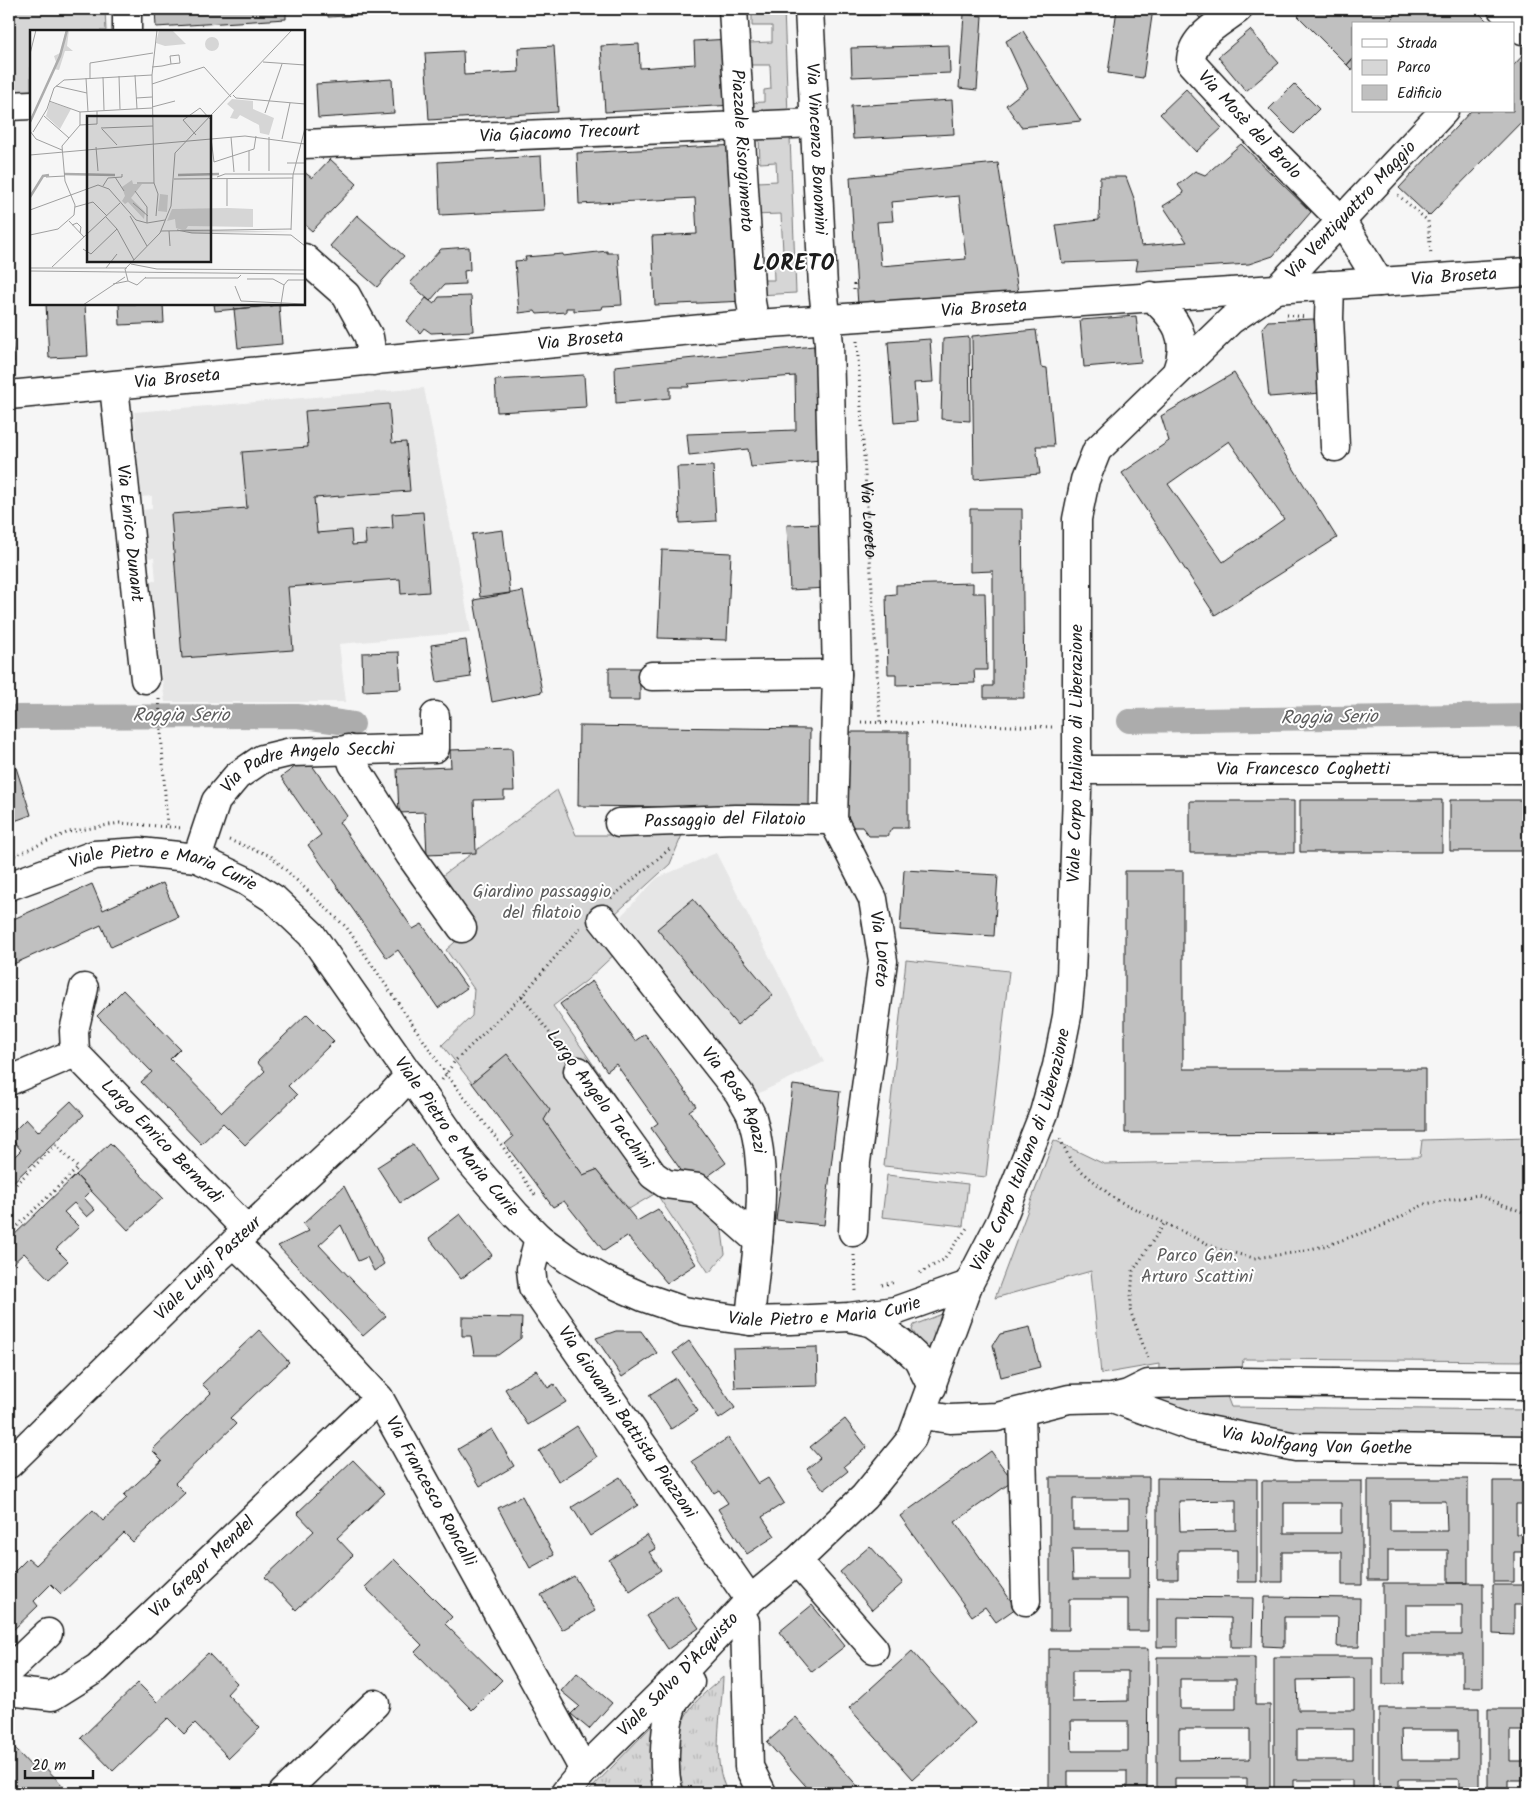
<svg xmlns="http://www.w3.org/2000/svg" width="1537" height="1802" viewBox="0 0 1537 1802" font-family="Kalam,sans-serif">
<defs>
<pattern id="grass-tufts" width="24" height="20" patternUnits="userSpaceOnUse" patternTransform="scale(1.25)"><rect width="24" height="20" fill="#d6d6d6"/><path d="M3 7l-1-3M5 7V3M7 7l1-3M15 17l-1-3M17 17v-4M19 17l1-3" fill="none" stroke="#b7b7b7"/></pattern>
</defs>
<rect width="100%" height="100%" fill="#f6f6f6"/>
<filter id="ink" filterUnits="userSpaceOnUse"><feTurbulence type="fractalNoise" baseFrequency=".02" numOctaves="2"/><feDisplacementMap in="SourceGraphic" scale="10" xChannelSelector="R" yChannelSelector="G"/><feConvolveMatrix kernelMatrix="1 2 1 2 8 2 1 2 1" color-interpolation-filters="sRGB"/></filter>
<g filter="url(#ink)">
<path fill="#e6e6e6" d="M424,388L471,632L339,644L346,702H165L149,581H156L154,558L145,557L143,510L152,509V496L141,497L134,412Z
M716,853L824,1062L753,1096L621,916L657,878Z"/>
<path fill="url(#grass-tufts)" stroke="#797979" d="M947,1312L929,1354L912,1330L914,1325Z
M723,1677C722,1713 710,1760 728,1793H686C677,1772 674,1738 685,1717C694,1700 710,1689 723,1677Z
M665,1712L659,1793H587Z"/>
<path fill="#d6d6d6" stroke="#797979" d="M9,9H105L106,31H31V91L9,92Z
M736,9H784L788,115L746,117L745,103L764,102V90L771,89L770,65H750L749,43L772,42V26H752V11L736,12Z
M790,137L796,293L758,295L757,280H774L773,252H783L781,214L752,215L757,182L777,181L776,162L760,163L759,138Z
M557,790L576,835H682L670,864L615,914L619,950L586,981L553,1006L685,1198L716,1186L725,1254L709,1273L656,1193L629,1209L596,1170L583,1175L544,1120L507,1055L472,1083L442,1045L472,1016L474,989L446,950L472,927L439,878Z
M906,960L1009,971L986,1177L884,1166Z
M1528,1137V1361L1243,1359L1242,1369L1225,1391L1231,1407L1528,1410V1441L1290,1438L1193,1417L1158,1402L1159,1364L1101,1374L1091,1271L995,1298L1054,1140L1104,1164L1420,1157L1422,1140Z
M887,1175L968,1184L963,1226L882,1217Z"/>
<g fill="none" stroke-linecap="round" stroke-linejoin="round">
<path stroke="#acacac" stroke-width="24" d="M9,717L297,716L353,724
M1129,721L1528,715"/>
</g>
<path fill="#c0c0c0" stroke="#1c1c1c" fill-rule="evenodd" d="M155,9H286V19L156,27Z
M328,9H398V13L328,17Z
M479,9H517L479,11Z
M842,9H879L880,15H843Z
M1117,9H1153L1143,78L1108,73Z
M1193,9H1218L1202,21Z
M1304,9H1402L1387,24H1353V58L1347,65L1298,16Z
M1402,9H1475L1488,22L1487,24H1387Z
M964,14L982,16L977,90L959,88Z
M1250,30L1279,63L1246,91L1218,57Z
M1023,31L1081,121L1021,127L1006,105L1028,88L1006,41Z
M730,39L734,105L605,112L601,46L639,44L640,68L695,64L694,41Z
M949,45L950,73L852,77L851,48Z
M554,46L558,112L429,120L425,53L463,51L464,75L519,72L518,48Z
M1528,50V115L1429,216L1399,188L1471,111H1513V66Z
M1353,58V71L1347,65Z
M392,79L394,113L318,118L316,84Z
M1294,84L1319,109L1294,134L1269,109Z
M1186,89L1222,128L1196,152L1160,114Z
M952,100L954,134L853,139L851,106Z
M1241,144L1311,212L1273,256L1249,264L1136,271L1138,260L1062,263L1056,225L1099,220L1100,177H1126L1135,201L1141,246L1187,242L1163,206L1184,193L1178,185L1195,171L1205,175Z
M738,145L746,301L655,305L652,236L697,234L695,198L579,204L577,153Z
M541,156L544,210L440,215L438,162Z
M330,159L357,184L312,231L304,224V172L312,178Z
M998,163L1018,292L858,306L850,177ZM959,196L966,259L881,266L877,222L893,221L891,202Z
M357,215L404,256L377,287L330,246Z
M469,247L470,270L464,271L465,284L444,285L430,301L410,283L441,249Z
M607,251V253H618L622,305L603,306L602,309L574,311V308H566V312L537,314L535,311L519,313L515,261L526,260L525,257L563,254V256Z
M471,296L473,331L431,333L424,328L420,333L407,321L426,298L434,304L439,297Z
M46,304H85L88,356L49,358Z
M119,304H163L164,323L120,325Z
M214,304H288L215,311Z
M279,305L282,344L238,348L234,309Z
M1136,316L1141,362L1084,367L1080,320Z
M1314,319L1321,393L1269,397L1262,328L1268,321Z
M1036,330L1041,367L1047,368L1054,446H1036L1040,474L974,479L972,336Z
M969,337L970,421L941,419L943,339Z
M930,339L933,382L914,383L917,421L894,423L888,342Z
M12,342L14,362H9V343Z
M814,346L821,461L751,467L748,449L689,455L687,434L796,430L795,376L688,384L689,387H670V398L616,403L615,366Z
M1234,373L1337,538L1215,615L1122,473L1169,441L1161,416ZM1229,441L1284,519L1223,562L1168,484Z
M584,375L586,407L497,412L495,380Z
M389,404L392,443L406,442L410,491L314,498L317,533L351,530L352,545L366,544L365,530L393,528L392,514L423,512L429,592L401,594L400,579L288,587L293,650L182,658L171,514L247,508L242,452L308,447L305,411Z
M713,466L716,521L680,523L677,467Z
M970,509H1022L1024,698H984V686H993V571L970,572Z
M825,524L827,588L790,590L787,525Z
M503,530L510,593L480,597L472,534Z
M662,550L731,553L727,640L658,638Z
M973,583V593H985L987,670H974L975,683L896,685V674H888L886,595L896,594V585Z
M523,591L542,692L492,702L474,600Z
M466,640L471,677L437,682L431,645Z
M399,652L401,689L363,691L362,653Z
M609,668H640V700H609Z
M579,726L810,729L809,809L578,806Z
M848,732H908V828H892L887,836H869L862,827H847Z
M512,748L514,791H504V799L474,800L476,853L427,855L425,812L399,813L397,769L451,767L450,750Z
M13,758L31,815L9,823V759Z
M307,758L347,816L339,822L413,929L422,924L467,988L438,1008L398,950L387,958L308,845L321,835L281,777Z
M1300,800H1442V852H1300Z
M1450,800H1528V851H1450Z
M1190,801H1294V853H1190Z
M904,870L998,875L994,936L900,930Z
M1125,871H1183V1069H1425V1132L1125,1133Z
M163,883L178,917L111,947L101,925L9,966V921L92,884L103,910Z
M693,899L773,995L737,1025L657,929Z
M592,981L635,1041L645,1034L696,1106L689,1111L726,1163L693,1187L651,1128L658,1123L616,1064L607,1071L560,1004Z
M123,990L180,1049L170,1059L222,1112L265,1071L257,1062L307,1014L334,1041L288,1086L297,1095L245,1145L223,1123L201,1144L141,1082L152,1072L97,1016Z
M507,1054L550,1110L544,1120L583,1175L596,1170L637,1221L658,1209L696,1264L667,1283L627,1236L604,1251L564,1201L553,1207L505,1144L513,1137L472,1083Z
M793,1085L840,1091L824,1225L776,1220Z
M71,1101L84,1115L9,1186V1162L21,1150L9,1136L26,1119L38,1132Z
M110,1143L163,1198L128,1230L76,1175Z
M413,1144L436,1180L400,1203L377,1167Z
M76,1175L91,1191L84,1198L95,1210L87,1217L74,1203L64,1212L79,1227L56,1249L68,1261L49,1279L24,1253L9,1267V1240Z
M344,1186L384,1264L374,1271L367,1257L358,1261L341,1225L319,1245L386,1316L363,1336L278,1246L309,1231L303,1224Z
M460,1214L492,1255L461,1279L429,1238Z
M462,1317L522,1318L521,1338L498,1355H474L471,1336H462Z
M1030,1327L1040,1367L1001,1377L993,1345L1000,1334Z
M259,1330L289,1362L230,1418L236,1424L175,1483L185,1493L133,1542L124,1533L61,1594L51,1584L34,1601L38,1606L11,1632L9,1630V1577L28,1558L36,1565L93,1510L103,1521L127,1498L124,1495L162,1460L152,1450L211,1393L202,1384Z
M616,1331H641L657,1353L622,1377L596,1338Z
M689,1341L735,1408L719,1419L673,1353Z
M817,1347L818,1386L735,1388L733,1349Z
M536,1370L548,1388L554,1384L566,1402L528,1425L505,1389Z
M676,1378L698,1411L671,1429L649,1395Z
M845,1419L867,1447L844,1466L848,1471L824,1490L807,1469L820,1458L810,1447Z
M577,1426L597,1457L559,1482L539,1451Z
M492,1429L514,1466L480,1486L458,1449Z
M728,1438L758,1484L768,1478L784,1503L762,1517L775,1536L747,1554L718,1509L728,1503L719,1490L714,1493L692,1461Z
M991,1451L1013,1481L955,1522L1016,1608L996,1622L985,1607L972,1616L900,1516Z
M353,1460L385,1493L337,1538L353,1555L296,1610L265,1577L314,1531L297,1513Z
M620,1477L638,1505L590,1536L572,1507Z
M1050,1477H1149L1148,1631H1128V1599H1069V1630H1050ZM1073,1499H1129V1529H1073ZM1072,1549H1129V1579H1073Z
M1157,1478L1257,1479V1582H1237V1550H1178V1579H1157ZM1236,1500V1530L1180,1531L1179,1501Z
M1368,1479H1468V1583H1448V1550H1388V1580H1368ZM1390,1501H1446L1447,1531H1390Z
M1262,1481H1362V1585H1342V1552H1282V1582H1262ZM1284,1503H1341V1533H1284Z
M1493,1481H1528V1504H1516V1534H1528V1552H1514V1582H1493Z
M522,1496L554,1555L530,1568L498,1508Z
M647,1535L656,1549L649,1552L661,1570L630,1591L609,1560Z
M870,1546L903,1583L872,1610L840,1572Z
M394,1559L452,1617L445,1624L502,1680L472,1710L415,1652L422,1645L365,1587Z
M574,1576L595,1611L562,1630L541,1595Z
M1383,1583H1483V1687H1463V1654H1404V1684H1383ZM1406,1605H1462V1635H1406Z
M1493,1585H1528V1605H1514V1635L1493,1634Z
M676,1595L699,1628L668,1649L646,1616Z
M1157,1597L1253,1598L1252,1647H1231V1618L1178,1617V1647H1157Z
M1264,1597L1360,1598L1359,1647H1337L1338,1617H1284V1647L1263,1646Z
M812,1605L845,1646L812,1672L779,1632Z
M1049,1649H1148L1147,1793H1127V1771H1068V1793H1049ZM1072,1671H1128V1701L1072,1702ZM1071,1721H1128V1751H1072Z
M912,1651L975,1723L913,1779L849,1708Z
M208,1653L237,1683L227,1694L260,1728L229,1758L195,1723L184,1734L168,1718L113,1771L81,1738L138,1683L157,1702Z
M1157,1657H1255V1705H1270V1793H1247V1778H1175V1793H1157ZM1180,1679H1236V1709H1180ZM1179,1729H1250V1759L1179,1760Z
M1274,1657H1373V1793H1352V1780H1294V1793H1274ZM1354,1679V1710H1298L1297,1680ZM1297,1729H1353V1760H1297Z
M577,1673L612,1703L589,1729L571,1714L579,1706L561,1691Z
M1379,1708H1479V1793H1459V1779H1399V1793H1379ZM1401,1730H1458V1760H1402Z
M1488,1709H1528V1731H1510V1761H1528V1780H1508V1793H1488Z
M796,1717L861,1790L857,1793H812L767,1742Z
M9,1742L31,1766L38,1760L70,1793H9Z"/>
<g fill="none" stroke-linecap="round" stroke-linejoin="round">
<g stroke="#1c1c1c" stroke-width="31">
<g id="minor">
<path d="M127,9V31"/>
<path id="s2" d="M733,9L751,302L755,324"/>
<path id="s3" d="M809,9L823,287L829,344L837,674L833,820L873,899L883,961L856,1162L853,1232"/>
<path id="s4" d="M1238,9C1220,23 1190,37 1191,63L1263,141L1341,220L1379,282"/>
<path d="M1502,9L1523,30"/>
<path d="M9,106L31,105"/>
<path id="s5" d="M304,144L815,123"/>
<path d="M304,258L346,295L369,337L373,361"/>
<path d="M1330,285L1329,318L1335,447"/>
<path d="M1151,296C1176,319 1190,337 1177,371"/>
<path id="s6" d="M114,386L145,679"/>
<path id="s7" d="M9,395L755,324L1528,272"/>
<path d="M652,676L837,674"/>
<path d="M348,749L353,764L410,855L462,928"/>
<path id="s8" d="M1077,770L1528,769"/>
<path id="s9" d="M619,823L735,819L833,820"/>
<path id="s10" d="M197,858L216,801L237,776L262,759L291,752L435,748V716"/>
<path id="s11" d="M9,886L94,855L140,852L197,858L246,881L274,899L311,934L467,1158L516,1215L539,1238L569,1260L604,1280L643,1297L684,1311L714,1316L750,1321L791,1320L849,1317L895,1311L968,1285"/>
<path id="s12" d="M602,919L739,1093C743,1101 749,1109 752,1117C771,1181 755,1255 750,1321"/>
<path id="s13" d="M84,988L74,1031L75,1053L247,1230"/>
<path d="M578,1071L653,1175L666,1184L698,1188L758,1241"/>
<path d="M9,1081L75,1053"/>
<path id="s14" d="M539,1238L531,1269L533,1287L750,1600"/>
<path id="s15" d="M234,1243L255,1263L379,1398L584,1770"/>
<path d="M852,1318L873,1323L900,1342L918,1359L932,1387"/>
<path id="s16" d="M1112,1398L1193,1427L1296,1447L1528,1450"/>
<path d="M1021,1412L1026,1601"/>
<path d="M922,1415L950,1419L997,1417L1069,1399L1112,1398L1128,1394L1148,1384L1238,1382L1528,1385"/>
<path id="s17" d="M9,1464L218,1258L390,1097L410,1075"/>
<path d="M797,1561L874,1649"/>
<path d="M745,1622L749,1767L762,1793"/>
<path d="M9,1670L48,1633"/>
<path id="s18" d="M9,1691L52,1696L97,1668L379,1398"/>
<path d="M283,1793L375,1704"/>
<path id="s19" d="M565,1793L584,1770L680,1675L750,1600L797,1561L864,1497L912,1438L968,1285L1001,1221L1044,1113L1057,1066L1067,1016L1071,976L1077,791V519L1085,480L1097,450L1231,320L1278,288L1444,111"/>
<path d="M669,1793C662,1772 664,1720 675,1700C679,1694 685,1688 690,1682"/>
</g>
</g>
<g stroke="#1c1c1c" stroke-width="3" stroke-dasharray="1 4" stroke-linecap="butt">
<path d="M1398,195L1428,221L1431,255"/>
<path d="M854,284V292"/>
<path d="M1287,315L1306,317"/>
<path id="s1" d="M857,341L880,722"/>
<path d="M159,699L167,826"/>
<path d="M861,722L1052,727"/>
<path d="M229,840L271,856L347,928L447,1075L503,1147L535,1195"/>
<path d="M10,857L69,832L120,823L182,828"/>
<path d="M611,898L672,847"/>
<path d="M522,996L563,1051"/>
<path d="M442,1080L455,1061L522,996L580,928"/>
<path d="M1060,1139L1072,1163L1115,1199L1218,1249L1254,1258L1293,1253L1328,1245L1387,1224L1425,1204L1478,1195L1528,1214"/>
<path d="M9,1191L56,1145L78,1168L9,1234"/>
<path d="M854,1255L856,1291"/>
<path d="M920,1273L943,1260L967,1228"/>
<path d="M882,1285L896,1282"/>
<path d="M1148,1358L1130,1310L1133,1271L1164,1224"/>
</g>
<use href="#minor" stroke="#fff" stroke-width="28"/>
</g>
</g>
<g text-anchor="middle" dominant-baseline="central" stroke-width="4" stroke-linejoin="round" paint-order="stroke">
<g font-size="18" fill="#1c1c1c" stroke="#fff">
<text stroke="none"><textPath href="#s4" startOffset="160">Via Mosè del Brolo</textPath></text>
<text stroke="none"><textPath href="#s5" startOffset="256">Via Giacomo Trecourt</textPath></text>
<text stroke="none"><textPath href="#s3" startOffset="140">Via Vincenzo Bonomini</textPath></text>
<text stroke="none"><textPath href="#s2" startOffset="142">Piazzale Risorgimento</textPath></text>
<text stroke="none"><textPath href="#s19" startOffset="1868">Via Ventiquattro Maggio</textPath></text>
<text stroke="none"><textPath href="#s7" startOffset="1450">Via Broseta</textPath></text>
<text stroke="none"><textPath href="#s7" startOffset="979">Via Broseta</textPath></text>
<text stroke="none"><textPath href="#s7" startOffset="574">Via Broseta</textPath></text>
<text stroke="none"><textPath href="#s7" startOffset="169">Via Broseta</textPath></text>
<text stroke="none"><textPath href="#s1" startOffset="179">Via Loreto</textPath></text>
<text stroke="none"><textPath href="#s6" startOffset="148">Via Enrico Dunant</textPath></text>
<text stroke="none"><textPath href="#s19" startOffset="1211">Viale Corpo Italiano di Liberazione</textPath></text>
<text stroke="none"><textPath href="#s8" startOffset="226">Via Francesco Coghetti</textPath></text>
<text stroke="none"><textPath href="#s10" startOffset="165">Via Padre Angelo Secchi</textPath></text>
<text stroke="none"><textPath href="#s9" startOffset="106">Passaggio del Filatoio</textPath></text>
<text stroke="none"><textPath href="#s11" startOffset="162">Viale Pietro e Maria Curie</textPath></text>
<text stroke="none"><textPath href="#s3" startOffset="951">Via Loreto</textPath></text>
<text transform="translate(599 1100) rotate(54)">Largo Angelo Tacchini</text>
<text stroke="none"><textPath href="#s12" startOffset="226">Via Rosa Agazzi</textPath></text>
<text stroke="none"><textPath href="#s11" startOffset="582">Viale Pietro e Maria Curie</textPath></text>
<text stroke="none"><textPath href="#s13" startOffset="190">Largo Enrico Bernardi</textPath></text>
<text stroke="none"><textPath href="#s19" startOffset="806">Viale Corpo Italiano di Liberazione</textPath></text>
<text stroke="none"><textPath href="#s17" startOffset="279">Viale Luigi Pasteur</textPath></text>
<text stroke="none"><textPath href="#s11" startOffset="1018">Viale Pietro e Maria Curie</textPath></text>
<text stroke="none"><textPath href="#s14" startOffset="215">Via Giovanni Battista Piazzoni</textPath></text>
<text stroke="none"><textPath href="#s16" startOffset="211">Via Wolfgang Von Goethe</textPath></text>
<text stroke="none"><textPath href="#s15" startOffset="319">Via Francesco Roncalli</textPath></text>
<text stroke="none"><textPath href="#s18" startOffset="242">Via Gregor Mendel</textPath></text>
<text stroke="none"><textPath href="#s19" startOffset="164">Viale Salvo D'Acquisto</textPath></text>
</g>
<g font-size="18" fill="#5d5d5d" stroke="#fff">
<text x="542" y="892">Giardino passaggio<tspan x="542" dy="21">del filatoio</tspan></text>
<text x="1197" y="1256">Parco Gen.<tspan x="1197" dy="21">Arturo Scattini</tspan></text>
</g>
<g font-size="19" font-style="italic" fill="#5d5d5d" stroke="#fff">
<text x="181" y="716">Roggia Serio</text>
<text transform="translate(1329 718) rotate(-1)">Roggia Serio</text>
</g>
<g font-size="22" font-weight="bold" letter-spacing="1" fill="#1c1c1c" stroke="#fff">
<text x="794" y="264">LORETO</text>
</g>
</g>
<g transform="translate(30 30)">
<rect width="275" height="275" fill="#f6f6f6"/>
<path d="M36,0H39L37,16L43,21H35L29,40L24,39L26,32L24,26L30,23ZM129,0H142L156,14L135,16L126,13Z" fill="#d6d6d6"/>
<path d="M175 14a7 7 0 1 1 14 0a7 7 0 1 1-14 0ZM202,69L223,71V79L244,88L239,105L230,103L229,95L210,85L207,89L200,88L204,80L197,74ZM20,72L41,79L30,99L16,86ZM102,150L103,154H112L101,168L115,182L114,189L98,172L95,174L92,171L95,166L92,157ZM130,164L138,165L137,182L128,181ZM198,178L223,179V197L158,196L156,199L260,202L161,203L146,198L145,189L137,191L142,179Z" fill="#d6d6d6"/>
<path fill="none" stroke="#acacac" stroke-width="2.5" d="M0,92L30,26L37,0M34,144L85,145M148,145L189,144M0,167L13,146L19,145"/>
<path fill="none" stroke="#9f9f9f" stroke-width="1" d="M0,24L6,0M233,32L275,35M122,37L132,36L141,34L150,33L149,25L140,26L141,34M105,45L107,79M89,46L90,79M73,47L74,80M56,48L58,82M60,48V33L123,23M122,54L174,37L201,67M26,56L57,63M203,65L206,68L275,74M106,68L122,67M19,71L50,82L67,81V94L50,95V82M122,77L145,71M67,81L122,78M235,83L252,34M14,86L39,108M71,98L123,96M72,99L87,115M0,101L6,109L32,120M3,102L17,79L24,58L34,50L122,45M166,105L153,90L170,78L180,89M201,107L204,142M239,107V141M181,108L184,132L224,119L226,106M252,109L260,73M66,117L68,141M0,125L215,106L275,114M257,133H275M219,141V121M16,147L35,146M85,147L94,161M187,147L195,144H275M144,149L263,148M197,149V176M107,153H124M73,156L78,148L92,147V144M105,161L117,177V193M63,172L77,186M103,173L118,186M45,177L63,172M0,180L68,155L79,159L106,190L117,193L135,190M100,186L117,216M126,186L128,164L124,153L122,45L127,0M76,187L87,199L104,230M39,191L54,207M42,195L47,193L51,197L50,203M147,200L162,203L261,205M261,200L263,145L275,98M131,201L261,199M139,201L140,216M0,205L28,199L44,185L45,175L35,151L32,116L50,95M261,205L275,216M53,219L61,224L87,199M101,234L127,239L275,240M22,237L90,173M0,238H97M76,238L87,224M0,241L275,244M115,248H208L211,245M217,249H243L254,255M98,251L95,239L130,203L141,176L145,123L262,0M83,254L98,251L107,255L116,247M205,256L211,271M211,271L275,274M251,274L254,255L258,250H275M53,275L95,247"/>
<path fill="#1c1c1c" fill-opacity="0.15" stroke="#1c1c1c" stroke-width="2.5" d="M57,86H181V232H57Z"/>
<rect width="275" height="275" fill="none" stroke="#1c1c1c" stroke-width="2.5"/>
</g>
<rect width="1537" height="1802" fill="none" stroke="#fff" stroke-width="30"/>
<rect x="15" y="15" width="1507" height="1772" fill="none" stroke="#1c1c1c" stroke-width="2" filter="url(#ink)"/>
<rect x="1352" y="22" width="162" height="90" fill="#ffffff" stroke="#a4a4a4"/>
<rect x="1362" y="39" width="25" height="8" fill="#ffffff" stroke="#a4a4a4"/>
<text x="1397" y="48" font-size="15" fill="#1c1c1c">Strada</text>
<rect x="1362" y="60" width="25" height="15" fill="#d6d6d6" stroke="#a4a4a4"/>
<text x="1397" y="72" font-size="15" fill="#1c1c1c">Parco</text>
<rect x="1362" y="85" width="25" height="15" fill="#c0c0c0" stroke="#a4a4a4"/>
<text x="1397" y="98" font-size="15" fill="#1c1c1c">Edificio</text>
<path d="M25 1770v8h68v-8" fill="none" stroke="#1c1c1c" stroke-width="2.5"/>
<text x="32" y="1770" font-size="15" fill="#1c1c1c" stroke="#ffffff" stroke-width="4" paint-order="stroke">20 m</text>
</svg>
